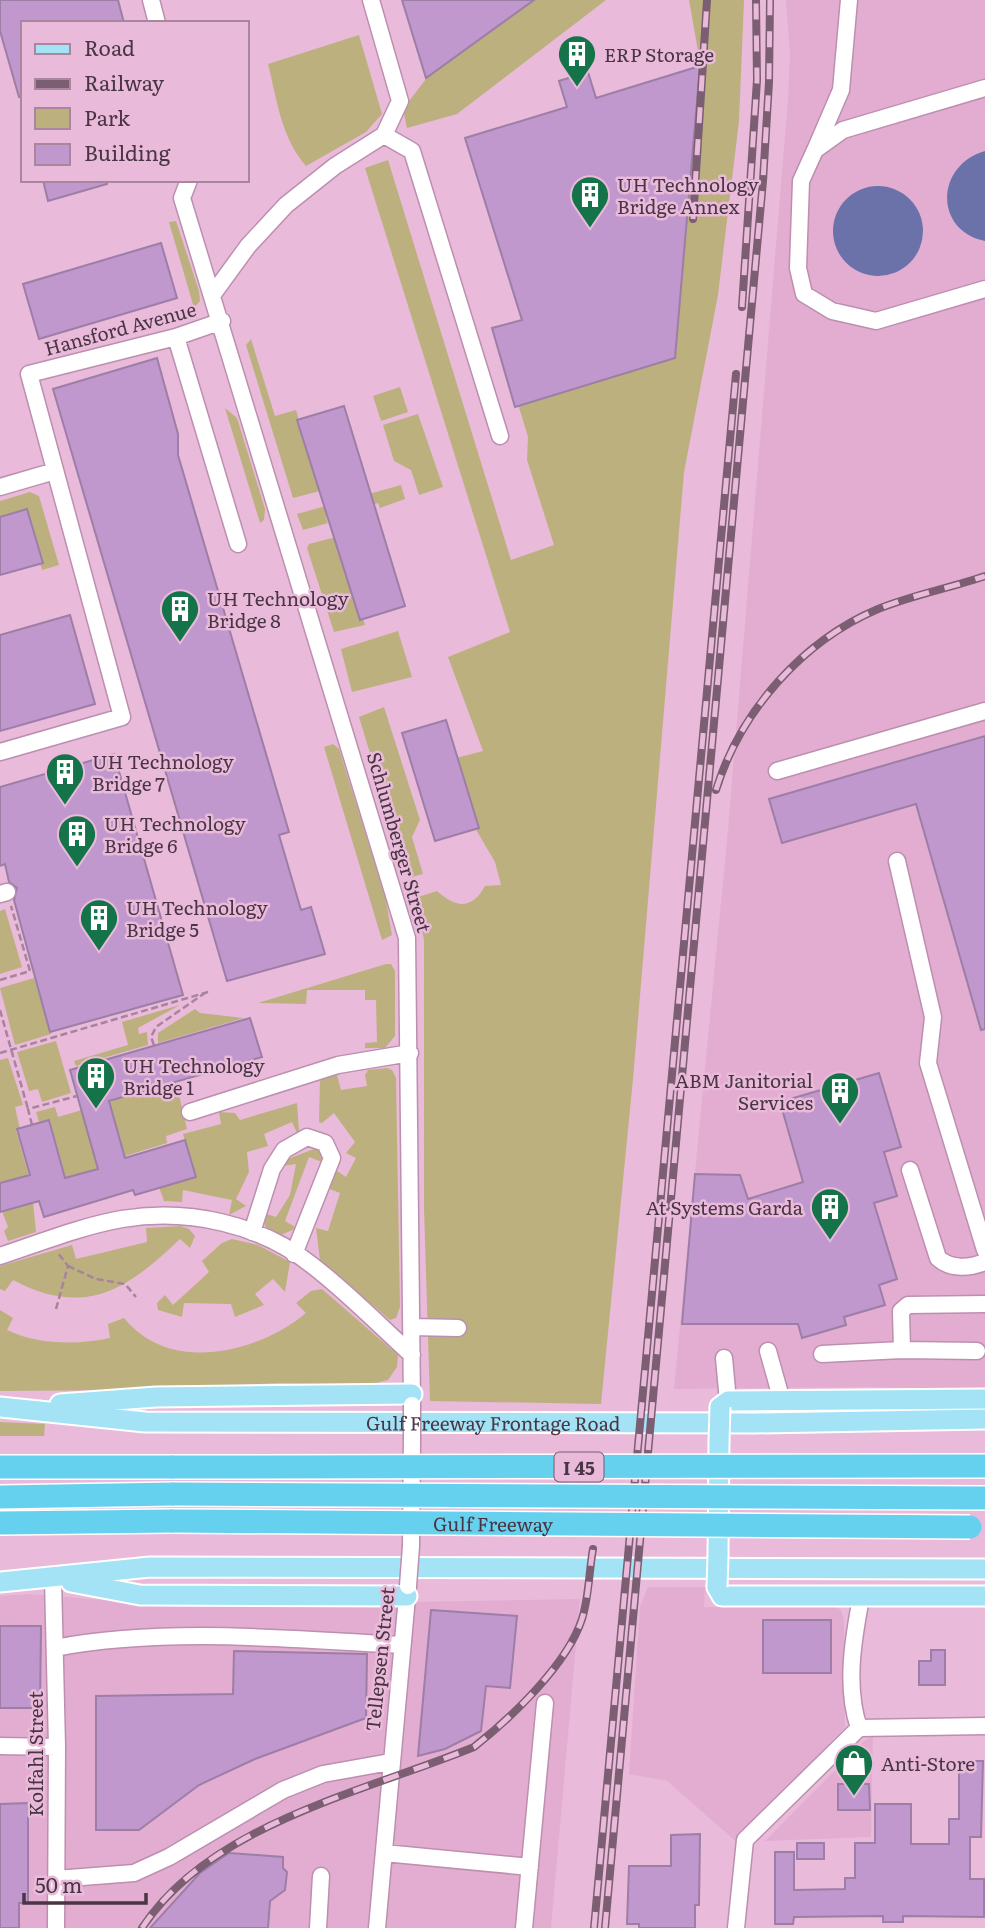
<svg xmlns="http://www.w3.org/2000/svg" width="985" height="1928" viewBox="0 0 985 1928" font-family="Literata,serif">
<rect width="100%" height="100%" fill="#e9bada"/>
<path fill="#e3add2" d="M786,0H985V1392L868,1387L674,1389L728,830L788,99L790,55Z
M648,1587H705L704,1607L834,1606L841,1610L844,1620L845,1727L743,1835L739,1844L667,1781L629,1774L640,1607Z
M29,1594L175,1606L580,1599L551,1928H0V1596Z
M873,1736L871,1837L765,1841L864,1741Z"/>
<path fill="#bcb17e" d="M527,0H606L457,114L407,128L403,109L429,75Z
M689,0H744L739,121L718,295L684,472L633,1079L601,1404L430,1401L424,1209V940L415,898L437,891C456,908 472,910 485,886L501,885L495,862L475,828L456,758L483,751L448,657L510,632L365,168L388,160L511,560L554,545L527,460L528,437L518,404L673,356L701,68Z
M359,35L382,114L366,132L306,166C281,137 277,100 268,64Z
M176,221L199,291L200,301L194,308L169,222Z
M251,339L275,416L296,410L320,491L293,498L246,345Z
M400,387L408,412L381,421L373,396Z
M225,408L237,418L265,509L264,520L260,523Z
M418,414L443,487L419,495L411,470L394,461L383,425Z
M401,485L405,499L380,508L378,503L326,518L328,523L303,530L297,514Z
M30,492L39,496L59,565L42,570L26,510L0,517V501Z
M336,537L365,625L334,632L307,548L309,544Z
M398,631L412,677L352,692L341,649Z
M384,707L420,820L412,837L423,874L408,878L359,717Z
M333,744L339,749L385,896L392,935L382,940L324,747Z
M5,909L22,967L0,974V911Z
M386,964H391L395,971V1036L385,1048H365V1043L377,1042L376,1000H365V990H307L306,1004L258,1003Z
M34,978L51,1034L15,1045L0,988Z
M180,1005L138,1028L139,1034L147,1032L148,1045L76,1066L74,1061L128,1045L122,1022Z
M195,1009L200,1013L244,1018L158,1043V1033Z
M56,1041L71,1093L42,1102L38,1089L29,1091L17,1052Z
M8,1058L23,1105L15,1107L20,1129L16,1130L29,1176L0,1185V1060Z
M387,1068L392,1070L396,1078L400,1307L396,1318L390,1320L320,1260L316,1228L328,1231L340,1193L327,1188L334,1169L346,1177L356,1158L346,1153L355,1142L334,1113L322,1123L319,1122L320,1079L337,1075L341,1090L367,1086L365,1075L368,1070Z
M176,1082L187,1129L166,1136L167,1143L125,1156L109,1102Z
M297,1103L299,1131L297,1133L292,1122L264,1134L268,1146L247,1152L249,1172L236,1199L246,1206L229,1215L232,1200L183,1190L182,1202L164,1201L159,1187L195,1176L183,1134L221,1124L219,1112L235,1113L240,1120Z
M55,1107L58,1117L82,1110L101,1170L66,1179L50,1120L39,1122L36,1112Z
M314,1149L320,1150L322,1162L309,1157L285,1221L297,1228L281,1235L265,1226L263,1213L276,1217L290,1195L296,1164L282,1166L280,1162Z
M33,1202L36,1232L8,1241L4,1231L8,1227L2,1211Z
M181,1226L189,1229L195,1236L190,1248L180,1239C127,1290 85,1318 13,1280L5,1291L0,1289V1266L72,1245L76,1259L147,1242L146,1228Z
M232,1239L258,1245L290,1262L285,1292L273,1279L255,1294L264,1305L235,1317L231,1304L184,1303L182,1317L158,1310L157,1303L165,1295L173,1305L209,1272L202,1261L222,1243Z
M322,1289L398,1355L397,1367L388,1380L368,1385L278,1383L140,1390L0,1391V1310L13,1318L7,1330C38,1345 77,1345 110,1338L108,1324L124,1318C170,1375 258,1353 306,1313L296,1303L311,1291Z
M0,1422L45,1424L44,1436H0Z"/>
<path fill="#6b72aa" d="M985,151V241C933,230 936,165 985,151Z
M833 231a45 45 0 1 1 90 0a45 45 0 1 1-90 0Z"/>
<path fill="#c098cd" stroke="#9c7ea6" stroke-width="2" d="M0,0H118L124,23H23V97H19L0,31Z
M402,0H534L426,78Z
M700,66L675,358L515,407L492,328L522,320L465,138L567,107L559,81L588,72L596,98Z
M43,180H107V184L48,201Z
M161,243L177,298L39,339L23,284Z
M157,358L178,434V455L289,832L279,835L301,910L311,907L325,954L227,981L53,389Z
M344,406L405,606L360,620L297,420Z
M27,509L43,563L0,575V517Z
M70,615L95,704L0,731V635Z
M446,720L479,828L435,841L402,733Z
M985,736V1029L981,1030L916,804L782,843L769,799Z
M114,754L183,995L50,1032L14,900L17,888L9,882L5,864L0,866V787Z
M250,1018L262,1057L109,1101L125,1158L185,1140L196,1177L135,1195L133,1190L44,1217L39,1201L0,1212V1183L30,1175L17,1129L49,1120L65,1178L98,1169L70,1070Z
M879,1073L901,1147L884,1152L897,1196L874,1203L897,1279L879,1285L885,1305L844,1317L846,1325L802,1338L798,1324H682L695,1174L740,1175L748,1199L803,1182L780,1102Z
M431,1610L517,1616L510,1688L486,1686L481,1731L445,1749L418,1756Z
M763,1620H831V1673H763Z
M0,1626H41L40,1708H0Z
M931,1650H945V1685H919V1661H931Z
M234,1651L367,1654L366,1718L255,1759L199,1785L139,1830H96V1696L233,1694Z
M959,1761H983L981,1837H970V1879H984V1917L903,1916V1922H883V1916L794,1917L793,1924H775V1852H794V1890L845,1889V1878H855V1843H875V1804H911V1844H949V1819H959Z
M838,1784H869L870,1810H838Z
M28,1803V1903H19V1928H0V1804Z
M700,1834L699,1905H695V1928H639V1924H627L629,1866H671V1835Z
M797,1843H824V1859H797Z
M229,1853L283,1857V1868L287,1872L285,1890L270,1901L268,1928H150L200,1873Z"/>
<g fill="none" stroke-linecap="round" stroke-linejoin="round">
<g stroke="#bd8faf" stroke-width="19">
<path id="minor" d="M151,0L157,23
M985,88L843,130L815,150L801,181L798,268L804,294L832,311L876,321L985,289
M384,135L412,151L500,436
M816,148L841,90L849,0
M189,180L182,198L407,938L412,1405
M213,294L248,246L286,205L335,166L384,135L400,101L371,0
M176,337L238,544
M0,487L55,471
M0,752L122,717L29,374L176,337L222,321
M777,771L985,711
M897,861L933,1017L928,1063L985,1250
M0,894L7,892
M190,1112L338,1065L410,1053
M910,1170L938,1258C951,1270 970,1268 985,1262
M252,1232L272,1169L284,1150L307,1137L325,1143L332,1158L294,1254
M0,1256C39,1243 82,1226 122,1219C188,1208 261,1224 313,1266C348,1293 379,1325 412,1355
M412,1327L458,1328
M768,1351L782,1401
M977,1351L902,1350L901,1311L908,1305L985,1304
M822,1354L902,1350
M724,1358L728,1401
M411,1546L412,1439
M53,1579L57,1747L56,1928
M55,1648C165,1627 290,1639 402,1645
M859,1728C845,1687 853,1640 861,1598
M0,1746L57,1747
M384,1853L530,1867
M56,1879L134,1873L169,1857L283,1790L323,1774L390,1762
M318,1928L321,1876
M377,1928L408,1586
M524,1928L545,1703
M736,1928L745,1840L859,1728L985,1726"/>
</g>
<g stroke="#fff" stroke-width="23">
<g id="major">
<path d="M60,1404L156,1397L412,1394"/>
<path id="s1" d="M0,1407L145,1422L755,1423L985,1419"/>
<path d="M720,1407L728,1401L985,1399"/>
<path d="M718,1555L719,1441"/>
<path d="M0,1582L150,1567L985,1569"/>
<path d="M71,1582L140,1595L407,1596"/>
<path d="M717,1587L722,1596H985"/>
</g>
</g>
<g stroke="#fff" stroke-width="26">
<path id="highway" d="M0,1467H173
M0,1497L174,1494
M0,1523L173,1521"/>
</g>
<path stroke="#a7839c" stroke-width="2.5" stroke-dasharray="7 3.5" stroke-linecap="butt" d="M0,980L30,971L11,906
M0,1010L28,1109
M154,1045L151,1037L156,1027L205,993
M0,1053L208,992
M32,1125L28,1109L77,1096
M68,1266L96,1279L125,1284L136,1297
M56,1309L68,1266L58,1253"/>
<use href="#minor" stroke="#fff" stroke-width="16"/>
<use href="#major" stroke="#a3e3f5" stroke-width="19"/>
<use href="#highway" stroke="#66d1ee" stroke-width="23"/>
<g stroke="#7b5e72" stroke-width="8">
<path id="rail" d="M693,219L707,0
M742,307L757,80L756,0
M716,790C740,712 802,641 878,609C912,595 950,588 985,576
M142,1928C210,1824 364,1792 474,1747C511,1718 567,1665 582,1619C589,1597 589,1571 593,1549
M594,1928L736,374
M605,1928L763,181L769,82L770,0"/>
</g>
<use href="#rail" stroke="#e9bada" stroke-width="5" stroke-dasharray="16" stroke-linecap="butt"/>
<g stroke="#bd8faf" stroke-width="19" stroke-linecap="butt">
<path id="minor-bridge" d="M412,1405V1439
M408,1586L411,1546"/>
</g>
<g stroke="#fff" stroke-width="23" stroke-linecap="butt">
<path id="major-bridge" d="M719,1441L720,1407
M717,1587L718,1555"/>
</g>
<g stroke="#fff" stroke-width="26" stroke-linecap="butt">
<g id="highway-bridge">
<path d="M173,1467L985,1466"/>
<path d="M174,1494L985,1498"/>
<path id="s2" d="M173,1521L970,1527"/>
</g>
</g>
<use href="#minor-bridge" stroke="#fff" stroke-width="16"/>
<use href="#major-bridge" stroke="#a3e3f5" stroke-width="19"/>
<use href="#highway-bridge" stroke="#66d1ee" stroke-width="23"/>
</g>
<defs>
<g id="building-pin" transform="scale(2.0125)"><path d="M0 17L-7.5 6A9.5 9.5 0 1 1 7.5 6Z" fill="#157349" stroke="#e9bada"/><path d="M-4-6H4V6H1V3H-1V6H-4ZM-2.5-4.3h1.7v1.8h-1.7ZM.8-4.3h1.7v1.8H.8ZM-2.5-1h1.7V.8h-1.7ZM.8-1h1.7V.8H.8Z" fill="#fff"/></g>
<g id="shop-pin" transform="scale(2.0125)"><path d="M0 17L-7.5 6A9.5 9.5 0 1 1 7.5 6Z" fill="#157349" stroke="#e9bada"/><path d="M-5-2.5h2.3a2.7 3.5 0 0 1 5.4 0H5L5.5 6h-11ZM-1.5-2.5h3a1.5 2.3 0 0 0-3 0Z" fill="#fff"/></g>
</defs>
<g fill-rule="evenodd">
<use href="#building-pin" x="577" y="54"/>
<use href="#building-pin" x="590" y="195"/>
<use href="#building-pin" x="180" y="609"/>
<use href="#building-pin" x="65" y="772"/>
<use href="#building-pin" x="77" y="834"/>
<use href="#building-pin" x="99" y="918"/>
<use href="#building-pin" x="96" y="1076"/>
<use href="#building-pin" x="840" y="1091"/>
<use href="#building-pin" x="830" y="1207"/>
<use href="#shop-pin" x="854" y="1763"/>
</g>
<g text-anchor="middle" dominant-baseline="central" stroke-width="5" stroke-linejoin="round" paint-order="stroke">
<rect fill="#e9bada" stroke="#795d70" stroke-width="2" x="554.5" y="1452.5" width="49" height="29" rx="5"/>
<g font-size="18" font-weight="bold" fill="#493543">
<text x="579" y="1467">I 45</text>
</g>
<g font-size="19" fill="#493543" stroke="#e9bada" text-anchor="start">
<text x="604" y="54">ERP Storage</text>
<text x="617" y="184">UH Technology<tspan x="617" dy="22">Bridge Annex</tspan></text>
<text x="207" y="598">UH Technology<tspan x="207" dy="22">Bridge 8</tspan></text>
<text x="92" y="761">UH Technology<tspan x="92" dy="22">Bridge 7</tspan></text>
<text x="104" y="823">UH Technology<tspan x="104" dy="22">Bridge 6</tspan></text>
<text x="126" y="907">UH Technology<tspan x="126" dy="22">Bridge 5</tspan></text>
<text x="123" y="1065">UH Technology<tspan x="123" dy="22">Bridge 1</tspan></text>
<text x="813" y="1080" text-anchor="end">ABM Janitorial<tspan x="813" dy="22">Services</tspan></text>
<text x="803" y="1207" text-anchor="end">At Systems Garda</text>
<text x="881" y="1763">Anti-Store</text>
</g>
<g font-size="19" fill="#493543" stroke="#e9bada">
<text transform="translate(120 328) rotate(-15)">Hansford Avenue</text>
<text transform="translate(400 842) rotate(74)">Schlumberger Street</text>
<text stroke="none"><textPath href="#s1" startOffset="494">Gulf Freeway Frontage Road</textPath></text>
<text stroke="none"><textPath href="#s2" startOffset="320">Gulf Freeway</textPath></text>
<text transform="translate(379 1659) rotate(-84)">Tellepsen Street</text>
<text transform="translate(35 1754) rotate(-90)">Kolfahl Street</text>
</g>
</g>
<rect x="21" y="21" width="228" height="161" fill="#e9bada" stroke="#a9859e" stroke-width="2"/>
<rect x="35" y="44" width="35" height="10" fill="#a3e3f5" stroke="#a9859e" stroke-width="2"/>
<text x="84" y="56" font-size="21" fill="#493543">Road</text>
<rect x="35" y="79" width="35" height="10" fill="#7b5e72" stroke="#a9859e" stroke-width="2"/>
<text x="84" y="91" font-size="21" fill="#493543">Railway</text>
<rect x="35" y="108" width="35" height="21" fill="#bcb17e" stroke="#a9859e" stroke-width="2"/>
<text x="84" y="126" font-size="21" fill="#493543">Park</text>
<rect x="35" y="144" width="35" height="21" fill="#c098cd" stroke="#a9859e" stroke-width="2"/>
<text x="84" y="161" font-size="21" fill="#493543">Building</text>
<path d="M24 1893v10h122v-10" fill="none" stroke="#493543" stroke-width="3.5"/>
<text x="35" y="1893" font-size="21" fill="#493543" stroke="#e9bada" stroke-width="5" paint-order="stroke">50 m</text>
</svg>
